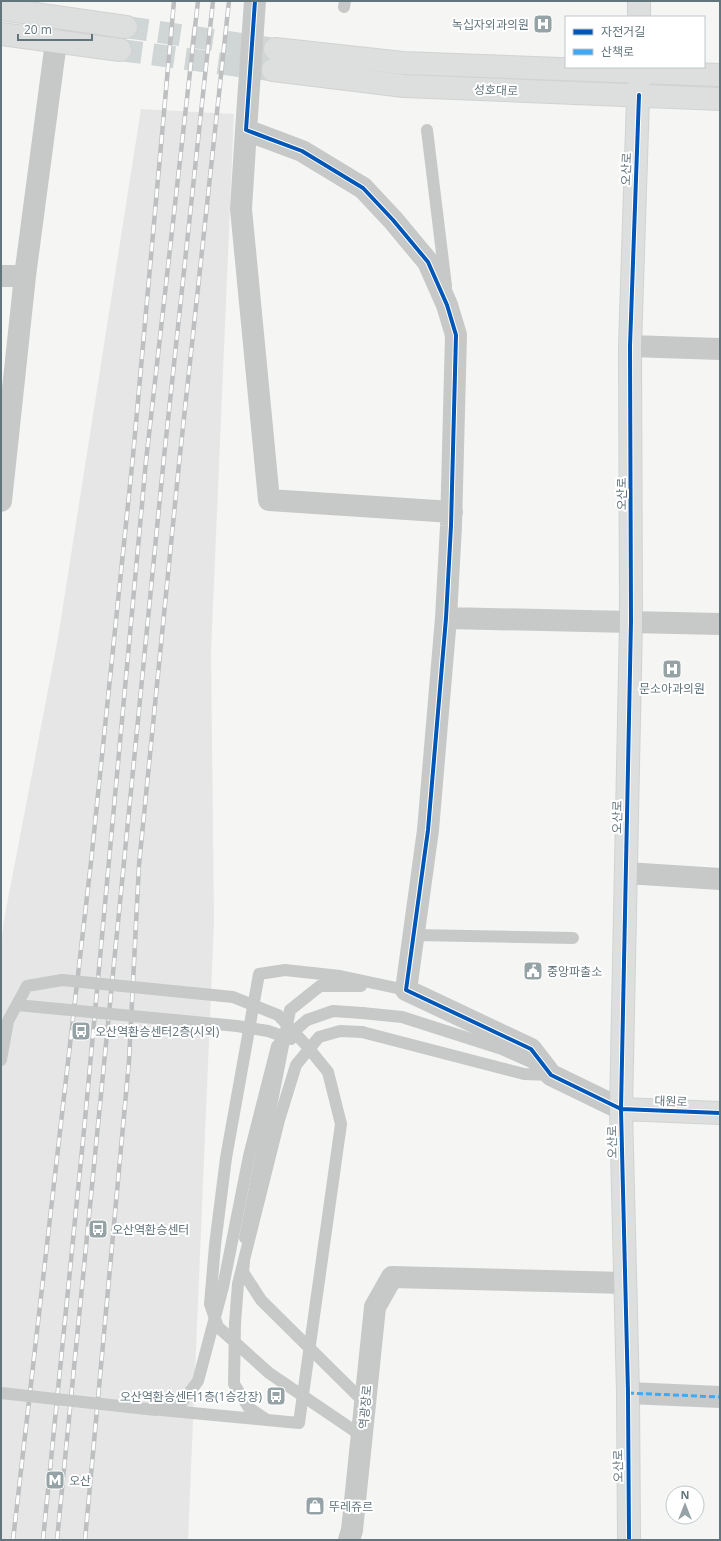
<svg xmlns="http://www.w3.org/2000/svg" width="721" height="1541" viewBox="0 0 721 1541" font-family="'Open Sans','Noto Sans KR',sans-serif">
<rect width="100%" height="100%" fill="#f5f5f4"/>
<path fill="#e5e6e5" d="M141,109L234,114L211,652L214,921L188,1540H1V947L4,920L58,638Z"/>
<g fill="none" stroke-linecap="round" stroke-linejoin="round">
<path stroke="#d0d5d6" stroke-width="22" stroke-dasharray="22 11" stroke-linecap="butt" d="M126,27L275,49
M120,50L270,70"/>
<g stroke="#d1d3d3" stroke-width="24">
<path id="secondary" d="M639,1V17
M1,9L126,27
M1,34L120,50
M275,49L403,63L720,75
M273,70L404,86L720,99
M621,1109L720,1113
M629,1540L628,1393L621,1109L631,621L630,346L639,67"/>
</g>
<path stroke="#c7c9c9" stroke-width="12" d="M344,7L345,1
M427,130L446,286
M414,935L573,938
M362,1013L402,1017L502,1049L540,1066
M362,1032L524,1074L551,1075
M245,1238L290,1010L320,986H361
M244,1262L243,1272L261,1300L364,1402
M161,1410L267,1420
M362,1436L269,1373L218,1327L210,1304L215,1245L226,1158L259,974L285,970L340,976L406,990"/>
<path stroke="#c7c9c9" stroke-width="22" d="M255,1L246,130L302,151L363,188L393,220L428,262L447,305L456,335L451,526L446,618L428,830L406,990L531,1049L551,1075L621,1109
M246,130L241,209L269,500L452,512
M1,276H25L1,501
M25,276L56,42
M630,346L720,349
M446,618L720,624
M626,873L720,879
M628,1393L720,1397
M349,1540L352,1530L375,1307L392,1277L625,1283"/>
<use href="#secondary" stroke="#dddede" stroke-width="22"/>
<g stroke="#bdbfc0" stroke-width="4.5">
<path id="rail" d="M13,1540L91,862L133,456L174,1
M43,1540L85,1120L146,461L198,1
M57,1540L164,457L213,1
M85,1540L129,1061L139,865L179,464L229,1"/>
</g>
<use href="#rail" stroke="#fff" stroke-width="3" stroke-dasharray="9" stroke-linecap="butt"/>
<path stroke="#c7c9c9" stroke-width="12" d="M17,1005L237,1026L268,1031L291,1039
M1,1060L8,1021L27,986L62,980L233,997L278,1015L306,1045L328,1072L341,1124L299,1423L267,1420L249,1408L234,1384L235,1323L238,1284L279,1120L296,1065L319,1037L340,1031L362,1032
M1,1393L156,1410L180,1405L198,1381L223,1287L249,1156L277,1046L307,1020L333,1011L362,1013"/>
<path stroke="#3fa9f5" stroke-width="3" stroke-dasharray="6 3" stroke-linecap="butt" d="M628,1393L720,1397"/>
<g stroke="#fff" stroke-width="6">
<path id="cycleway" d="M255,1L246,130L302,151L363,188L393,220L428,262L447,305L456,335L451,526L446,618L428,830L406,990L531,1049L551,1075L621,1109L720,1113
M629,1540L628,1393L621,1109L631,621L630,346L639,95"/>
</g>
<use href="#cycleway" stroke="#0057b8" stroke-width="4"/>
</g>
<defs>
<g id="hospital-square" transform="scale(1)"><rect x="-9" y="-9" width="18" height="18" rx="4" fill="#95a2a6" stroke="#fff"/><path d="M-5-5h3v3.5h4V-5h3V5h-3V1.5h-4V5h-3Z" fill="#fff"/></g>
<g id="civic-square" transform="scale(1)"><rect x="-9" y="-9" width="18" height="18" rx="4" fill="#95a2a6" stroke="#fff"/><path d="M-.6-6.5H3V-4.5H.6V-3L4-1V1h2V6H-6V1h2V-1L-.6-3ZM-1.2 2.5V6h2.4V2.5Z" fill="#fff"/></g>
<g id="bus-square" transform="scale(1)"><rect x="-9" y="-9" width="18" height="18" rx="4" fill="#95a2a6" stroke="#fff"/><path d="M-5-6H5V4H4V6H2V4H-2V6H-4V4H-5ZM-3.5-4V0h7V-4ZM-3.5 1.2v1.5H-2V1.2ZM2 1.2v1.5H3.5V1.2Z" fill="#fff"/></g>
<g id="metro-square" transform="scale(1)"><rect x="-9" y="-9" width="18" height="18" rx="4" fill="#95a2a6" stroke="#fff"/><path d="M-5.5 5V-5H-3L0 0L3-5H5.5V5H3V-.5L0 4L-3-.5V5Z" fill="#fff"/></g>
<g id="shop-square" transform="scale(1)"><rect x="-9" y="-9" width="18" height="18" rx="4" fill="#95a2a6" stroke="#fff"/><path d="M-5-2.5h2.3a2.7 3.5 0 0 1 5.4 0H5L5.5 6h-11ZM-1.5-2.5h3a1.5 2.3 0 0 0-3 0Z" fill="#fff"/></g>
</defs>
<g fill-rule="evenodd">
<use href="#hospital-square" x="543" y="24"/>
<use href="#hospital-square" x="672" y="669"/>
<use href="#civic-square" x="533" y="971"/>
<use href="#bus-square" x="81" y="1031"/>
<use href="#bus-square" x="98" y="1229"/>
<use href="#bus-square" x="276" y="1396"/>
<use href="#metro-square" x="55" y="1480"/>
<use href="#shop-square" x="315" y="1506"/>
</g>
<g text-anchor="middle" dominant-baseline="central" stroke-width="4" stroke-linejoin="round" paint-order="stroke">
<g font-size="12" fill="#62757c" stroke="#fff" text-anchor="start">
<text x="529" y="24" text-anchor="end">녹십자외과의원</text>
<text x="672" y="688" text-anchor="middle">문소아과의원</text>
<text x="547" y="971">중앙파출소</text>
<text x="95" y="1031">오산역환승센터2층(시외)</text>
<text x="112" y="1229">오산역환승센터</text>
<text x="262" y="1396" text-anchor="end">오산역환승센터1층(1승강장)</text>
<text x="69" y="1480">오산</text>
<text x="329" y="1506">뚜레쥬르</text>
</g>
<g font-size="12" fill="#62757c" stroke="#fff">
<text transform="translate(496 90) rotate(2)">성호대로</text>
<text transform="translate(626 169) rotate(-88)">오산로</text>
<text transform="translate(621 494) rotate(-90)">오산로</text>
<text transform="translate(617 817) rotate(-89)">오산로</text>
<text transform="translate(671 1101) rotate(2)">대원로</text>
<text transform="translate(612 1142) rotate(-91)">오산로</text>
<text transform="translate(365 1407) rotate(-85)">역광장로</text>
<text transform="translate(618 1466) rotate(-91)">오산로</text>
</g>
</g>
<rect width="721" height="1541" fill="none" stroke="#62757c" stroke-width="4"/>
<rect x="565" y="16" width="140" height="52" fill="#ffffff" stroke="#c0c8cb"/>
<rect x="573" y="29" width="20" height="6" fill="#0057b8" stroke="#c0c8cb"/>
<text x="601" y="36" font-size="12" fill="#62757c">자전거길</text>
<rect x="573" y="49" width="20" height="6" fill="#3fa9f5" stroke="#c0c8cb"/>
<text x="601" y="56" font-size="12" fill="#62757c">산책로</text>
<g transform="translate(685 1505)"><circle r="19" fill="#ffffff" stroke="#c0c8cb"/>
<path d="M0-3L7 15L0 10L-7 15Z" fill="#95a2a6"/>
<text y="-6" font-size="11" font-weight="bold" text-anchor="middle" fill="#62757c">N</text>
</g>
<path d="M18 34v6h74v-6" fill="none" stroke="#62757c" stroke-width="2"/>
<text x="24" y="34" font-size="12" fill="#62757c" stroke="#ffffff" stroke-width="3" paint-order="stroke">20 m</text>
</svg>
